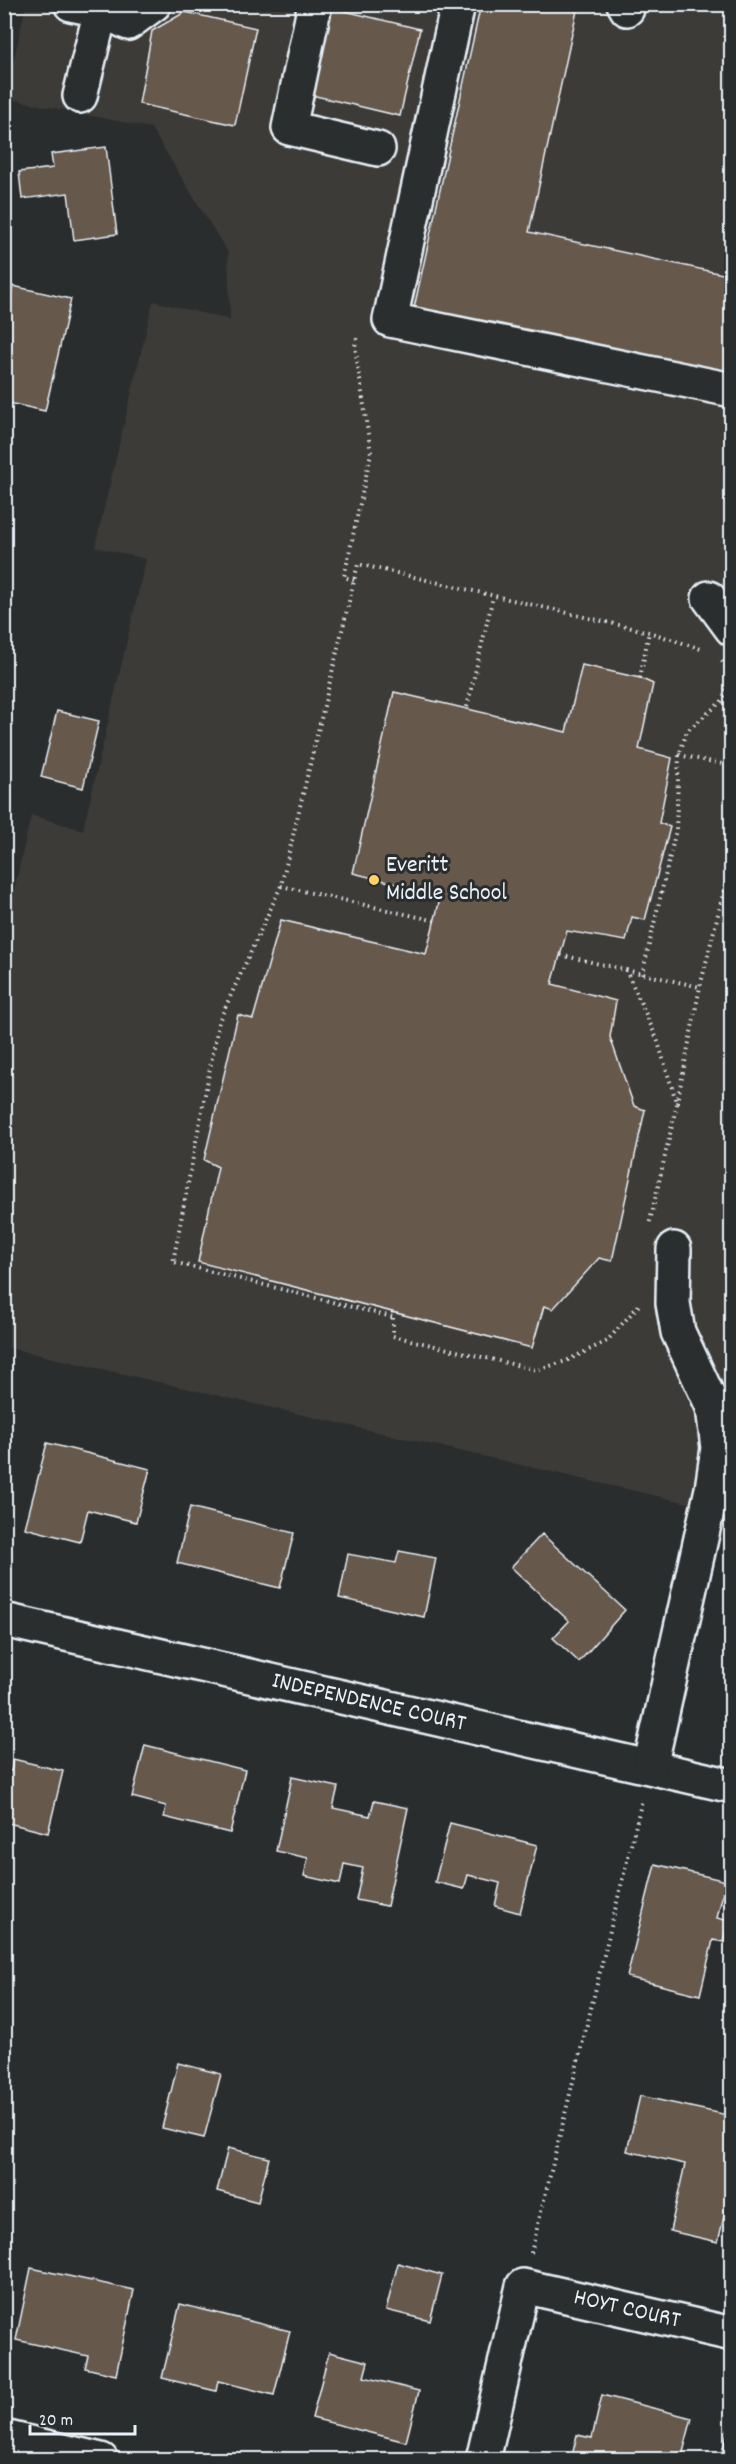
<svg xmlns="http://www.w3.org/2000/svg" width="736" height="2464" viewBox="0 0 736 2464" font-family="Dekko,sans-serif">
<rect width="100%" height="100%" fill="#2a2d2e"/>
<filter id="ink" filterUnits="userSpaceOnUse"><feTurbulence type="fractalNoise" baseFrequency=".0167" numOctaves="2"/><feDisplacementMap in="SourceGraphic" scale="12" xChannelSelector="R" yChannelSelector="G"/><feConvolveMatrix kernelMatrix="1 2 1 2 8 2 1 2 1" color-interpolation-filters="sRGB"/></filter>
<g filter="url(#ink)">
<path fill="#3c3a37" d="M26,5H731V1513L5,1347V930L31,815L83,830L146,559L95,547L153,301L230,320L228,253L151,128L5,98Z"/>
<path fill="#66594c" stroke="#e8f1f8" stroke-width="1.5" d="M481,4L578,6L529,232L732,276V378L414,308Z
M324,6L420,29L400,116L303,93Z
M185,12L256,28L235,125L139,104L152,31Z
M106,147L117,234L74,240L68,193L22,199L19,172L53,168L51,154Z
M13,286L71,299L45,411L4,402V324Z
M582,665L640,678L653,684L639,749L672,758L659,823L670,827L645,920L632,917L626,941L567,931L552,984L616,1001L610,1037L634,1106L645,1110L612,1261L599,1258L553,1309L544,1306L532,1348L198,1262L218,1167L204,1160L238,1015L253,1019L281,920L426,954L441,895L353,873L394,692L566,732Z
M57,711L99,721L83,788L41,777Z
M47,1443L150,1469L136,1522L88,1510L80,1542L25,1528Z
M190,1507L294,1533L280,1588L177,1563Z
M542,1534L625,1610L579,1662L553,1638L569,1621L511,1567Z
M399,1551L436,1558L424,1617L339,1598L348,1554L396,1563Z
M145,1745L245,1770L230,1833L164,1817L166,1806L132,1797Z
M13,1759L63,1771L48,1833L4,1822V1770L11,1771Z
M292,1777L338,1787L333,1808L370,1816L374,1801L408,1808L387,1906L356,1900L363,1868L344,1864L340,1884L304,1876L308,1858L276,1851Z
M450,1823L537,1845L520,1913L495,1906L500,1883L468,1875L464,1889L435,1882Z
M655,1864L726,1881L717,1918L729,1921L723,1942L713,1940L700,1995L627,1977Z
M178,2063L221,2074L204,2138L162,2128Z
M640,2096L732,2116V2183L718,2242L670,2231L685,2164L627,2151Z
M228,2148L269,2158L258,2202L217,2191Z
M398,2263L442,2275L430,2321L386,2310Z
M31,2268L134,2290L116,2375L85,2368L88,2356L16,2340Z
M180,2304L290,2331L274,2395L218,2381L216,2391L162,2378Z
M329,2352L368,2362L364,2377L419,2391L406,2442L312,2418Z
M602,2395L692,2418L681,2460H571L577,2435L592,2438Z
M729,2425H732V2460H720Z"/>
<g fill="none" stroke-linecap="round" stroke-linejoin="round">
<g stroke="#e8f1f8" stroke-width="38">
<g id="minor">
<path d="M71,4L101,10"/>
<path d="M315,4L289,128L378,149"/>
<path d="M458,4L390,320L732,390"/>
<path d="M624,4L627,9"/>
<path d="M80,96L101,10L128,23L154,4"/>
<path d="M709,598L732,629"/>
<path id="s1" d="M4,1620L732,1786"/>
<path d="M650,1767L712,1489L718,1448L713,1407L678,1332L673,1303L674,1249"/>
<path d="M4,2437L101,2460"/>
<path id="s2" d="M483,2460L523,2286L732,2334"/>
</g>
</g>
<path stroke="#e8f1f8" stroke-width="4" stroke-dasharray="1.5 4.5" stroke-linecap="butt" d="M354,580L344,577L371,453L355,346L358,334
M722,661L732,678
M640,678L649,632
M467,707L493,597
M679,755L732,766
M281,886L436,921
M561,955L626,970L657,1039L677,1104L649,1225
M626,970L700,987
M642,975L676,830L679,755L687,731L722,701L731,678
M677,1103L700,987L732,858
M393,1312V1336L537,1370L566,1361L607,1341L639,1305
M392,1317L173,1262L219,1021L281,886L358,564L649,632L704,650
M531,2253L642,1800"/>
<use href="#minor" stroke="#2a2d2e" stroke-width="33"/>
</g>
</g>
<circle fill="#ffd166" stroke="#2a2d2e" stroke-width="2" cx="374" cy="880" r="6"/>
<g text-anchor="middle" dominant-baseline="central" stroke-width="6" stroke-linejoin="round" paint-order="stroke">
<g font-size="24" fill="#e8f1f8" stroke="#2a2d2e" text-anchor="start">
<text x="386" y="866">Everitt<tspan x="386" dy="28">Middle School</tspan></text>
</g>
<g font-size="24" fill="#e8f1f8" stroke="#2a2d2e">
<text stroke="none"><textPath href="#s1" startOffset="374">INDEPENDENCE COURT</textPath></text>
<text stroke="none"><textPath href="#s2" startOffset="285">HOYT COURT</textPath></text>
</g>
</g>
<rect width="736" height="2464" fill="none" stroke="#2a2d2e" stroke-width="24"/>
<rect x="12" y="12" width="712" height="2440" fill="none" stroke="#e8f1f8" stroke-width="2" filter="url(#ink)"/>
<path d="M30 2425v9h105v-9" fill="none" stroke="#e8f1f8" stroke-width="3"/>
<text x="39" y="2425" font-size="18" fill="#e8f1f8" stroke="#2a2d2e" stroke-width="4.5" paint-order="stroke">20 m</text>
</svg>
